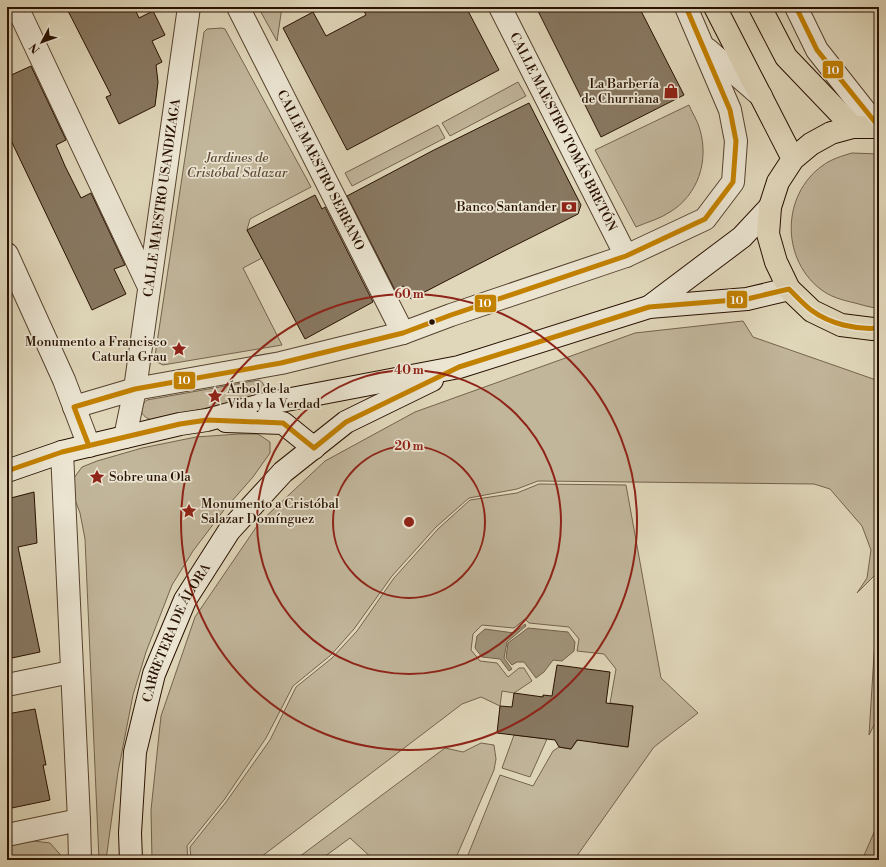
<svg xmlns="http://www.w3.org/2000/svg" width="886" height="867" viewBox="0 0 886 867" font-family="'Libre Bodoni',serif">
<rect width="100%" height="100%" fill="#e0d7ba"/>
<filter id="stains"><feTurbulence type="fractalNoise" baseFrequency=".005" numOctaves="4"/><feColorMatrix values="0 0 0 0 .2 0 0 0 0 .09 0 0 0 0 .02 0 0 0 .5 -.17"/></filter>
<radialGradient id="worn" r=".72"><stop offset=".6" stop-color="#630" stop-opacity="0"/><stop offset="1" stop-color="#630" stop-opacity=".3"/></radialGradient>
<path fill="#c1b59a" stroke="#74634d" d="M258,7H282L277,41Z
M222,28L225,29L311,187L250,219L247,230L262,258L243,268L282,345L163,365L157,362L155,356L204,32L207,29Z
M518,82L526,96L450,136L442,123Z
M689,105C692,113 698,121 700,130C709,161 698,195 670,212C660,219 647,222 636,227L595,150Z
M438,125L445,138L352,186L345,173Z
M852,153L879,154V308C871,308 863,305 855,303C842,300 830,297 819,288C781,257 782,195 822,166C831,159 842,156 852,153Z
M743,321L753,337L879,381V571L857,593L867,578L871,550L862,526L830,489L814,484L538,481L517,489L469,498L436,527L392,576L354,629L331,655L293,686L266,738L224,800L187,846L188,860H152L151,810L161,716L195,617L259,523L325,461L415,412L635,333Z
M259,380C266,384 266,390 261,396L152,420C141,417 137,408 147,400Z
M239,434H258L270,442V453L253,477L224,510L193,551L172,585L146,652L133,695L118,772L106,860H99L85,539L80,513L72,492L74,478L82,467L97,461L142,448L196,437Z
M539,484L626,485L661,678L698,713L654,747L574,860H466L500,775L533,786L553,751L559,747L571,749L580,737L598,739L597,743L628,747L633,706L610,703L616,669L604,654L577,651L579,639L569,627L529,623L525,619L514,628L482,625L473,634L471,650L480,661L497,663L508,677L519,668H524L532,681L514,693L502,691L500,706L481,697L462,704L257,860H191L190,847L226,802L270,740L296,687L332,658L357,631L394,578L438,529L470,500L517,493Z
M879,590V715L869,735L878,591Z
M514,735L547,739L530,777L502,768Z
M481,743L494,745L496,759L494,770L455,860H374L350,838L320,860H295L445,748L463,752Z
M879,821V860H862Z
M34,841L50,843L65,860H7V846Z"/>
<path fill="#a1947b" stroke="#71604a" d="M525,624L526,626L507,642L504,658L512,669L509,671L500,659L482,657L475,648L477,636L485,629L514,633Z
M528,628L568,632L575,642L574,651L562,661L553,660L544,672L536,678L524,662H517L512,665L506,658L508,643Z"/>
<path fill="#887861" stroke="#281100" d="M66,7H134L139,18L153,11L165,35L152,41L162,62L156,65L158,82L155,106L119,124L106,97L111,95Z
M362,7H466L499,70L347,150L283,28L313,12L326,36L366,15Z
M536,7H639L684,95L601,137Z
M31,66L66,140L56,145L65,166L81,198L91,193L125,265L114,269L126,294L92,310L7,132V77Z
M529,103L581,205L578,214L506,250L411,299L404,286L395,290L347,196L432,151Z
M315,195L322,209L325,207L373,302L305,339L247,230Z
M34,492L37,543L18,547L40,652L7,659V499Z
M557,665L610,672L606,703L633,706L628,747L577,740L571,749L559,747L555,740L497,733L500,706L512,707L514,693L543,697V695L552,696Z
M35,709L46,765H43L50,800L7,809V714Z"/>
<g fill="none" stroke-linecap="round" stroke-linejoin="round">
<g stroke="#56422e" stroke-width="24">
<g id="street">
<path d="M17,7L149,287"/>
<path id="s1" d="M238,7L403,333"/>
<path id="s2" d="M500,7L626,256"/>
<path d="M796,7L817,50L877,126"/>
<path d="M707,49L761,96"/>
<path d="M7,254L64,380L89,446"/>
<path d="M74,407L135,389L281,363L403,333L451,315L626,256L705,219L733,182L736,141L730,110L686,7"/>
<path id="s3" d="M125,437L135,389L189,7"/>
<path d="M62,452L79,820L80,860"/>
<path d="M7,685L71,672"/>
<path d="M7,835L79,820"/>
</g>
</g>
<g stroke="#281100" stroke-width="24">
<g id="secondary">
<path d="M649,307L742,237L770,207"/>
<path d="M226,421L283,423L314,448"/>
<path d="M7,471L62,452L180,424L207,420L265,404L459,367L649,307L747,299L789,289"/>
<path id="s4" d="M131,860L130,833L135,752L154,674L185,600L229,531L283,472L346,422L432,380"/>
</g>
</g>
<g stroke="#281100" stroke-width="24">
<path id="primary" d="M715,7L793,159
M760,7L786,57L853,127
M879,127H853L831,133L811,144L793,159L778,182L770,207L768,234L776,262L789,289L812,311L841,325L873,329L879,328"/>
</g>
<use href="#street" stroke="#ebe5d2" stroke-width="22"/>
<use href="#secondary" stroke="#ebe5d2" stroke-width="22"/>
<use href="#primary" stroke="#e0d7ba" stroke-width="22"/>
<g stroke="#ebe5d2" stroke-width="8">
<path id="bus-1" d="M796,7L817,50L879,127
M89,446L74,407L135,389L281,363L403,333L451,315L626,256L705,219L733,182L736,141L730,110L686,7
M7,471L62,452L180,424L207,420L283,423L314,448L346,422L459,367L649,307L747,299L789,289C796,296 803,304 811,310C830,324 856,330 879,328"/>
</g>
<use href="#bus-1" stroke="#c38100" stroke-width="5"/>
</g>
<g fill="none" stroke="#8f2418" stroke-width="2">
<circle cx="409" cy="522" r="76"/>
<circle cx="409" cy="522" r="152"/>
<circle cx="409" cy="522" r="228"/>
</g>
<defs>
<g id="shop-bare" transform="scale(1.2)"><path d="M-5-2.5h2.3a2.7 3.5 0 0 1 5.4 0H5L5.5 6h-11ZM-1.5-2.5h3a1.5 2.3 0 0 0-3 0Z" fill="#8f2418" stroke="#ebe5d2" stroke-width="2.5" paint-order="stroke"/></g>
<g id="bank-bare" transform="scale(1.2)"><path d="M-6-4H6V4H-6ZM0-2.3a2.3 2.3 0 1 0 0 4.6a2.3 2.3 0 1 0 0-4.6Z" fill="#8f2418" stroke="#ebe5d2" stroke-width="2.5" paint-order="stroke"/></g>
<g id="sight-bare" transform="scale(1.2)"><path d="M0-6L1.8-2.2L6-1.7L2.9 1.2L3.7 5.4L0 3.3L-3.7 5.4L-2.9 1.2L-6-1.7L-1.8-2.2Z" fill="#8f2418" stroke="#ebe5d2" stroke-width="2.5" paint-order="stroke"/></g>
</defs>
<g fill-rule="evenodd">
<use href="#shop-bare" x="671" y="91"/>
<use href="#bank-bare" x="569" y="207"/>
<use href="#sight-bare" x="179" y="349"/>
<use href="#sight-bare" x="215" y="396"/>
<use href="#sight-bare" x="97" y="477"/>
<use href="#sight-bare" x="189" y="511"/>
</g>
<circle fill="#281100" stroke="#ebe5d2" stroke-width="1.5" cx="432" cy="322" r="3.5"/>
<g text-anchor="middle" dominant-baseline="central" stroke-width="3.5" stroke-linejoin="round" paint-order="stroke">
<g font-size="13" fill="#281100" stroke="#ebe5d2" text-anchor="end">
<text x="659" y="84">La Barbería<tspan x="659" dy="15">de Churriana</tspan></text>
<text x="557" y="207">Banco Santander</text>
<text x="167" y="342">Monumento a Francisco<tspan x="167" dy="15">Caturla Grau</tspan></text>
<text x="227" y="389" text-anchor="start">Árbol de la<tspan x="227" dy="15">Vida y la Verdad</tspan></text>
<text x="109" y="477" text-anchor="start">Sobre una Ola</text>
<text x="201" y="504" text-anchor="start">Monumento a Cristóbal<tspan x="201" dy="15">Salazar Domínguez</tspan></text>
</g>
<g font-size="13" fill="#281100" stroke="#ebe5d2">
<text stroke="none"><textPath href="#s2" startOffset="140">CALLE MAESTRO TOMÁS BRETÓN</textPath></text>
<text stroke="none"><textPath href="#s1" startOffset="183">CALLE MAESTRO SERRANO</textPath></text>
<text stroke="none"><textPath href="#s3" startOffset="242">CALLE MAESTRO USANDIZAGA</textPath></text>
<text stroke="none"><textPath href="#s4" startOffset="235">CARRETERA DE ÁLORA</textPath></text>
</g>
<g font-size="13" font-style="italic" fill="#5e4a36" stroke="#ebe5d2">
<text x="237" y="158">Jardines de<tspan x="237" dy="15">Cristóbal Salazar</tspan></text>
</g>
</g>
<circle cx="409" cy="522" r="6" fill="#8f2418" stroke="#ebe5d2" stroke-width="2"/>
<g font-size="12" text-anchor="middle" font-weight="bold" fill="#8f2418" stroke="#ebe5d2" stroke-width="3.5" stroke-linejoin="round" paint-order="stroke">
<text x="409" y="298">60 m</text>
<text x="409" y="374">40 m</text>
<text x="409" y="450">20 m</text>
</g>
<g stroke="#ebe5d2" stroke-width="1.5">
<rect x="822" y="60" width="22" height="19" rx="4" fill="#c38100"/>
<rect x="726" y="290" width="22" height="19" rx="4" fill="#c38100"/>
<rect x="474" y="294" width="23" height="19" rx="4" fill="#c38100"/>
<rect x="173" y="371" width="23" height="19" rx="4" fill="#c38100"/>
</g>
<g font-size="11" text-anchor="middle" font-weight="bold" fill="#fff">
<text x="833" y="74">10</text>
<text x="737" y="304">10</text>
<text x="485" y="307">10</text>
<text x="184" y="384">10</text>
</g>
<rect width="886" height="867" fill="none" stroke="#e0d7ba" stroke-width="24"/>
<rect x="8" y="8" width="870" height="851" fill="none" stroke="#281100" stroke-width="2"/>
<rect x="12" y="12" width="862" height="843" fill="none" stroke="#281100"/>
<g transform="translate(42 42) rotate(229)" stroke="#ebe5d2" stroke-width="3" paint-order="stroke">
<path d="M0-3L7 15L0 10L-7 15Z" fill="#281100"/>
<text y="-6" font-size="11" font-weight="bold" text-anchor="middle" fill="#281100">N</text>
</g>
<rect width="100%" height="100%" filter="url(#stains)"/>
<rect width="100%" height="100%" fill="url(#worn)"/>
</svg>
